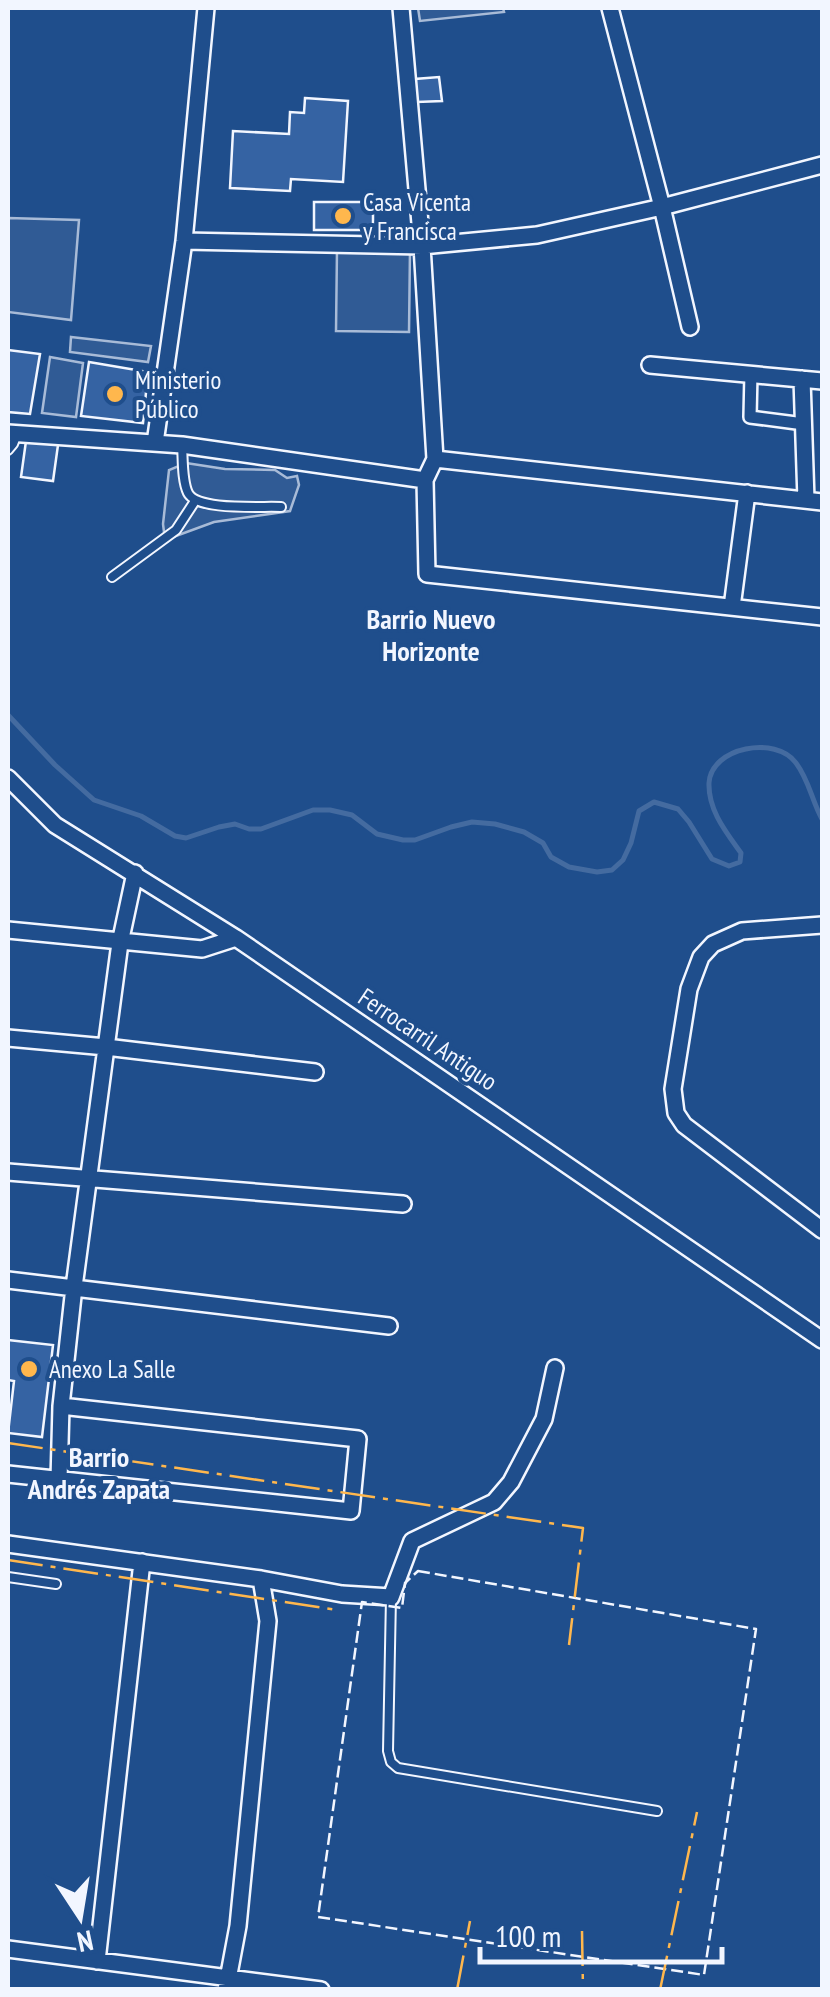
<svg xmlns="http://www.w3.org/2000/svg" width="830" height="1997" viewBox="0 0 830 1997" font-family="'PT Sans Narrow',sans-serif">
<rect width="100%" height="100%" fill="#1f4e8c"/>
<path fill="#305b95" stroke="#a8bbd7" stroke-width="2.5" d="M418,8H503L504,12L420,21Z
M8,218L79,220L71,320L8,312Z
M337,249H410L409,332L336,331Z
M71,337L151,346L148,362L70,352Z
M50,357L83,363L76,417L42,413Z
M186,463L225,469L275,470L287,478L297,476L299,485L290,511L214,522L165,540L163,524L169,470Z"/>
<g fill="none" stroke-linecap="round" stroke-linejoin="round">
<path stroke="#446ba0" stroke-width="5" d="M8,715L55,765L94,800L141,816L175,836L186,838L219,827L235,824L249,829H261L313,810H330L352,815L377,834L403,840H415L451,827L472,822L495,824L524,832L543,843L551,857L569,867L597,872L612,870L623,860L631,843L639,811L654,802L678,809L689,822L712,859L729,866L740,862L741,853C726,832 708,810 709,783C711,747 776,735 796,763C809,780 812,801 822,819"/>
</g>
<path fill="#3563a3" stroke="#f2f6ff" stroke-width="2.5" d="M439,77L442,101L417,102L415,79Z
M305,98L348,101L343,182L291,179L290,191L230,188L233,131L289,134L290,112L304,113Z
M314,202H373V230H314Z
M8,350L40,354L30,414L8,412Z
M89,362L148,372L143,423L81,416Z
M26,441L58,445L53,481L21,477Z
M8,1340L53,1345L42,1437L8,1433L14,1381L8,1380Z"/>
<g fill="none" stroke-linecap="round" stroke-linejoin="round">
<g stroke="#f2f6ff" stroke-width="12">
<path id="service" d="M182,445C183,459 182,481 188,493C197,511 261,506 281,507
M8,450L13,444L17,434
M112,577L176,530L195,501
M8,1577L56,1584
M391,1597L388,1751L391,1762L398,1768L657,1811"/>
</g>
<g stroke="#f2f6ff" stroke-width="16">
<path id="pedestrian" d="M751,373L750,417L804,424"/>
</g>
<g stroke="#f2f6ff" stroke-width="20">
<path id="minor" d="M401,8L422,246L435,459
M610,8L662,207L690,327
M184,241L422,246L537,235L662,207L822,165
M650,365L822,381
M802,379L806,500
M8,433L182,445L425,480L435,459L822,502
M155,443L184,241L206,8
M425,480L427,574L822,617
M732,607L747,493
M8,778L55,825L236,938L822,1340
M822,925L742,931L713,944L701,957L689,989L673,1089L676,1113L684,1125L822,1230
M8,930L202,949L236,938
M8,1038L106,1047L315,1072
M8,1172L403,1204
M8,1280L389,1326
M8,1474L351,1511L358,1439L61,1406
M59,1480L61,1406L74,1287L120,943L135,873
M8,1544L261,1579L342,1594L391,1597L412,1541L494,1502L511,1482L544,1419L555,1368
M8,1949L321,1990
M97,1961L142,1562
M226,1990L238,1926L268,1621L261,1579"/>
</g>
<use href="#service" stroke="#1f4e8c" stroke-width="8"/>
<use href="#pedestrian" stroke="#1f4e8c" stroke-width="11"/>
<use href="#minor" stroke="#1f4e8c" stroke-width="15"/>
<path stroke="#f2f6ff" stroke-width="2.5" stroke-dasharray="12 5" stroke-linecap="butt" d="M418,1571L756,1629L704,1975L318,1917L362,1602L402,1608L405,1583Z"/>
<path stroke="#ffb74d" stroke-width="2.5" stroke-dasharray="35 8 5 8" stroke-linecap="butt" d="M8,1443L583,1528L569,1645
M8,1560L337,1610
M582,1931L583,1990
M457,1990L470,1921
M660,1990L697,1812"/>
</g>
<g fill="#ffb74d" stroke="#1f4e8c" stroke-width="4">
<circle cx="343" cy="216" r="10"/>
<circle cx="115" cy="394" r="10"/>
<circle cx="29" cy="1369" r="10"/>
</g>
<g text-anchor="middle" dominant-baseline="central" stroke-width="8" stroke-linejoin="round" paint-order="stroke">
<g font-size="25" fill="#f2f6ff" stroke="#1f4e8c" text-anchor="start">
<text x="363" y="202">Casa Vicenta<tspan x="363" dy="29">y Francisca</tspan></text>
<text x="135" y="380">Ministerio<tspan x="135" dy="29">Público</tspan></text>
<text x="49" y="1369">Anexo La Salle</text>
</g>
<g font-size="25" fill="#f2f6ff" stroke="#1f4e8c">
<text transform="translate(428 1039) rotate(34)">Ferrocarril Antiguo</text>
</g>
<g font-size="28" font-weight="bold" fill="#f2f6ff" stroke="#1f4e8c">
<text x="431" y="618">Barrio Nuevo<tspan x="431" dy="32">Horizonte</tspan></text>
<text x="99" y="1456">Barrio<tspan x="99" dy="32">Andrés Zapata</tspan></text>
</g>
</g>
<rect width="830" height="1997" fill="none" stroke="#f2f6ff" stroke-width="20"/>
<g transform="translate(80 1917) rotate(168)" stroke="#1f4e8c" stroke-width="8" paint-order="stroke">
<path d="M0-8L18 38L0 25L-18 38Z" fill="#f2f6ff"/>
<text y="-15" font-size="28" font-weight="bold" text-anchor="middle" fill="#f2f6ff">N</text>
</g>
<path d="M480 1947v15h242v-15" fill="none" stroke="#f2f6ff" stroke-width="5"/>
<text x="495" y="1947" font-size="30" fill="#f2f6ff" stroke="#1f4e8c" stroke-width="8" paint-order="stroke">100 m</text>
</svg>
